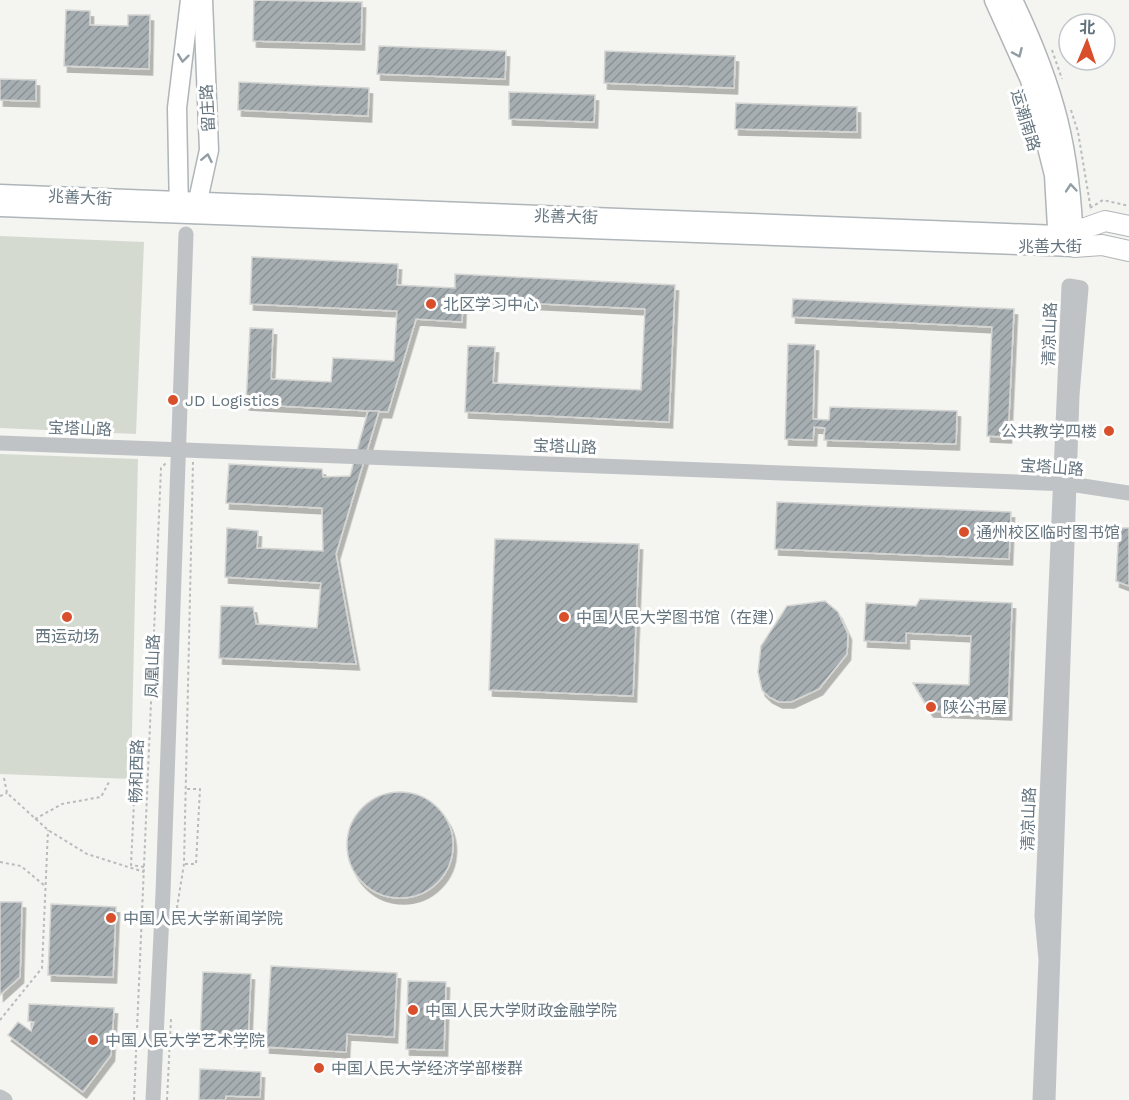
<svg xmlns="http://www.w3.org/2000/svg" width="1129" height="1100" viewBox="0 0 1129 1100" font-family="'Work Sans','Noto Sans SC',sans-serif">
<style>
.grass{fill:#d5dad1}
.building{fill:url(#building-hatch);stroke:#d5d5d3;stroke-width:1.5;filter:url(#shadow)}
.lines{fill:none;stroke-linecap:round;stroke-linejoin:round}
.secondary-casing{stroke:#afb5b8;stroke-width:21}
.primary-casing{stroke:#b0b5b8;stroke-width:22}
.path{stroke:#b9bbbd;stroke-width:2;stroke-dasharray:3 3;stroke-linecap:butt}
.tertiary{stroke:#bfc3c6;stroke-width:15}
.secondary{stroke:#fff;stroke-width:18}
.primary{stroke:#fff;stroke-width:20}
.oneway{stroke:#929ea5}
.poi-dot{fill:#d94f2b;stroke:#fff;stroke-width:2}
.labels{text-anchor:middle;stroke-width:6;stroke-linejoin:round;paint-order:stroke}
.street-label{font-size:16px;fill:#64747f;stroke:#fff}
.poi-label{font-size:16px;fill:#64747f;stroke:#fff;text-anchor:start}
</style>
<defs>
<pattern id="building-hatch" width="6" height="6" patternUnits="userSpaceOnUse" patternTransform="scale(1.5)"><rect width="6" height="6" fill="#a6aeb2"/><path d="M-1 1l2-2M0 6l6-6M5 7l2-2" fill="none" stroke="#8b9296"/></pattern>
<filter id="shadow"><feDropShadow dx="3.5" dy="6" stdDeviation="0" flood-color="#0004"/></filter>
</defs>
<rect width="100%" height="100%" fill="#f4f4f0"/>
<g class="grass">
<polygon points="0,236 144,242 136,434 0,428"/>
<polygon points="0,454 138,459 131,779 0,774"/>
</g>
<g class="building">
<polygon points="254,0 362,2 361,44 253,41"/>
<polygon points="66,10 90,11 90,25 128,26 128,15 150,15 149,69 64,66"/>
<polygon points="379,46 506,51 505,79 377,74"/>
<polygon points="605,51 735,56 734,88 604,83"/>
<polygon points="0,79 36,80 36,101 0,100"/>
<polygon points="239,82 369,88 368,116 238,110"/>
<polygon points="509,92 595,95 594,122 509,119"/>
<polygon points="736,103 857,107 857,132 735,129"/>
<polygon points="252,257 398,264 397,285 455,288 455,274 675,285 669,422 465,412 468,346 495,347 493,383 641,390 645,309 463,300 462,322 416,319 388,412 246,404 250,328 273,329 271,379 331,382 333,358 394,361 397,311 250,304"/>
<polygon points="793,299 1014,309 1008,437 987,436 992,327 792,317"/>
<polygon points="788,344 815,345 813,419 829,420 830,407 957,411 956,444 824,440 825,428 814,427 813,440 785,439"/>
<polygon points="368,411 379,411 336,554 356,664 219,658 221,606 253,607 256,624 317,628 321,583 225,577 227,528 258,531 257,548 323,551 322,508 226,503 229,464 322,469 323,477 350,476"/>
<polygon points="777,502 1011,512 1009,559 775,549"/>
<polygon points="1119,528 1129,528 1129,586 1116,581"/>
<polygon points="495,539 639,544 633,696 489,690"/>
<polygon points="920,599 1012,603 1008,714 930,711 913,683 969,685 971,636 906,633 906,643 864,641 866,603 916,606"/>
<polygon points="825,601 838,612 848,634 847,654 819,689 791,702 779,702 769,697 762,690 758,672 761,646 787,606"/>
<circle cx="400" cy="845" r="53"/>
<polygon points="0,902 22,902 20,977 0,995"/>
<polygon points="51,904 116,907 113,977 48,975"/>
<polygon points="271,966 397,973 394,1037 347,1034 346,1052 266,1047"/>
<polygon points="203,972 251,974 248,1042 200,1040"/>
<polygon points="408,981 446,982 444,1050 406,1049"/>
<polygon points="29,1004 114,1008 111,1055 83,1092 8,1035 18,1022 31,1031 34,1022 28,1021"/>
<polygon points="200,1069 261,1072 260,1097 226,1096 225,1100 199,1100"/>
</g>
<g class="lines">
<defs>
<g id="secondary">
<polyline points="994,0 1030,80 1054,175 1058,245"/>
<polyline points="0,194 1007,233 1057,235 1074,232"/>
<path d="M 0,207 L 1074,247 C 1071,149 1055,88 1013,0"/>
<polyline points="179,213 177,108 190,0"/>
<polyline points="195,214 209,150 203,0"/>
</g>
<g id="primary">
<polyline points="1074,232 1105,221 1129,226"/>
<polyline points="1074,247 1102,245 1129,251"/>
</g>
</defs>
<use href="#secondary" class="secondary-casing"/>
<use href="#primary" class="primary-casing"/>
<g class="path">
<polyline points="1052,50 1062,79"/>
<polyline points="1071,110 1078,132 1091,210"/>
<polyline points="1090,208 1103,200 1129,206"/>
<polyline points="4,778 7,793 48,830 87,854 144,872"/>
<polyline points="0,796 7,793"/>
<polyline points="35,819 62,804 101,797 109,782"/>
<polyline points="0,862 21,866 45,886"/>
<polyline points="185,864 196,864 200,789 186,789"/>
<polyline points="144,867 131,865 135,781 148,782"/>
<polyline points="175,920 184,864 193,462"/>
<polyline points="0,1020 42,968 48,830"/>
<polyline points="134,1100 161,468 166,463"/>
<polyline points="167,1100 171,1019"/>
</g>
<g class="tertiary">
<polyline points="0,443 1070,484 1129,493"/>
<polyline points="0,1097 5,1100"/>
<polyline points="153,1100 163,893 186,234"/>
<polyline points="1040,1100 1046,960 1042,916 1069,286 1081,288 1072,395 1048,1100"/>
</g>
<use href="#secondary" class="secondary"/>
<use href="#primary" class="primary"/>
</g>
<defs><path id="oneway-chevron" d="M-2-3.5L2.5 0L-2 3.5" fill="none" stroke-width="1.6" stroke-linecap="round" stroke-linejoin="round" transform="scale(1.5)"/></defs>
<g class="oneway">
<use href="#oneway-chevron" transform="translate(1018 53) rotate(66)"/>
<use href="#oneway-chevron" transform="translate(183 58) rotate(97)"/>
<use href="#oneway-chevron" transform="translate(207 158) rotate(-78)"/>
<use href="#oneway-chevron" transform="translate(1071 188) rotate(-95)"/>
</g>
<g class="poi-dot">
<circle cx="431" cy="304" r="6"/>
<circle cx="173" cy="400" r="6"/>
<circle cx="1109" cy="431" r="6"/>
<circle cx="964" cy="532" r="6"/>
<circle cx="67" cy="617" r="6"/>
<circle cx="564" cy="617" r="6"/>
<circle cx="931" cy="707" r="6"/>
<circle cx="111" cy="918" r="6"/>
<circle cx="413" cy="1010" r="6"/>
<circle cx="93" cy="1040" r="6"/>
<circle cx="319" cy="1068" r="6"/>
</g>
<g class="labels">
<g class="street-label">
<text transform="translate(207 108) rotate(-93)" y="6">留庄路</text>
<text transform="translate(1026 120) rotate(73)" y="6">运潮南路</text>
<text transform="translate(80 197) rotate(3)" y="6">兆善大街</text>
<text transform="translate(566 216) rotate(2)" y="6">兆善大街</text>
<text x="1050" y="252">兆善大街</text>
<text transform="translate(1049 334) rotate(-88)" y="6">清凉山路</text>
<text transform="translate(80 428) rotate(2)" y="6">宝塔山路</text>
<text transform="translate(565 446) rotate(2)" y="6">宝塔山路</text>
<text transform="translate(1052 467) rotate(4)" y="6">宝塔山路</text>
<text transform="translate(152 666) rotate(-88)" y="6">凤凰山路</text>
<text transform="translate(136 771) rotate(-88)" y="6">畅和西路</text>
<text transform="translate(1028 819) rotate(-88)" y="6">清凉山路</text>
</g>
<g class="poi-label">
<text x="443" y="310">北区学习中心</text>
<text x="185" y="406">JD Logistics</text>
<text x="1097" y="437" text-anchor="end">公共教学四楼</text>
<text x="976" y="538">通州校区临时图书馆</text>
<text x="576" y="623">中国人民大学图书馆（在建）</text>
<text x="67" y="642" text-anchor="middle">西运动场</text>
<text x="943" y="713">陕公书屋</text>
<text x="123" y="924">中国人民大学新闻学院</text>
<text x="425" y="1016">中国人民大学财政金融学院</text>
<text x="105" y="1046">中国人民大学艺术学院</text>
<text x="331" y="1074">中国人民大学经济学部楼群</text>
</g>
</g>
<g transform="translate(1087 42) rotate(2)"><circle r="28" fill="#ffffff" stroke="#c1c7cc" stroke-width="1.5"/>
<path d="M0-4.5L10 22L0 15L-10 22Z" fill="#d94f2b"/>
<text y="-9" font-size="16" font-weight="bold" text-anchor="middle" fill="#64747f">北</text>
</g>
</svg>
